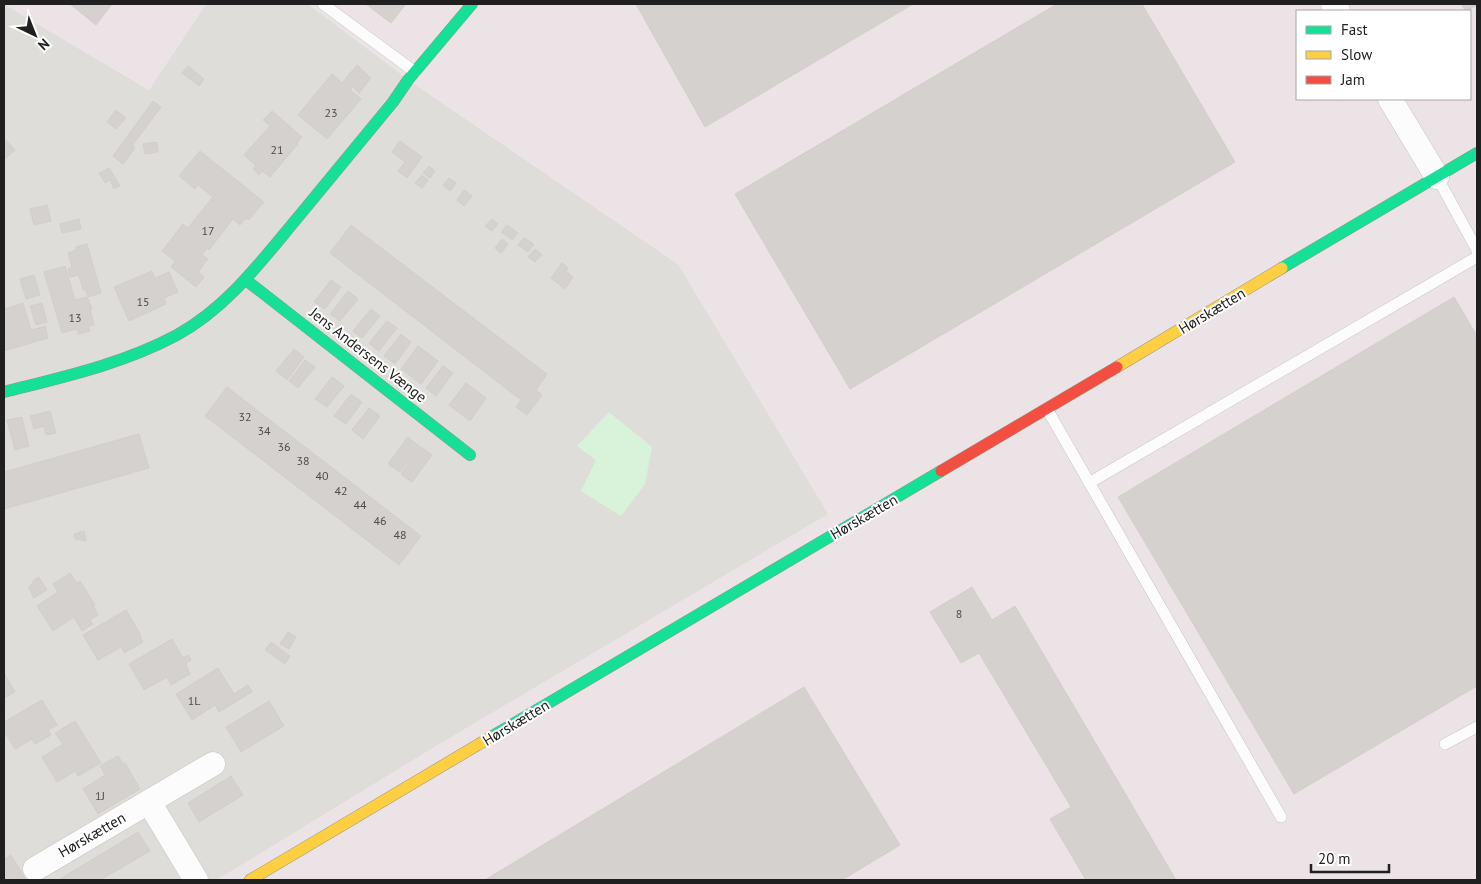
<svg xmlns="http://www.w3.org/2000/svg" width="1481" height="884" viewBox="0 0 1481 884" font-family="'PT Sans',sans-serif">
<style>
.residential{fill:#deddda}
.industrial{fill:#ece3e7;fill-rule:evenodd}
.park{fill:#d9f3da}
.building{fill:#d4d1ce;stroke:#d2cfcb}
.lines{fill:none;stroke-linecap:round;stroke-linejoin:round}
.lane-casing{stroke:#c7c6c5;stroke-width:12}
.street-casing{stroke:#c7c6c5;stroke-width:25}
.fast-casing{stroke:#969881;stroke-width:12}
.slow-casing{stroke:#969881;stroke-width:12}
.jam-casing{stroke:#969881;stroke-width:12}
.lane{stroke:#fdfcfc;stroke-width:11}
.street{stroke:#fdfcfc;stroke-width:24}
.fast{stroke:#16e098;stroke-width:11}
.slow{stroke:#ffcf43;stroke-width:11}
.jam{stroke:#f24e42;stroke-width:11}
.labels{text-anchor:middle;stroke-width:4;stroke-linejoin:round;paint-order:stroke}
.number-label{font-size:12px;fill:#4d4c4c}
.street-label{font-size:15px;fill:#202020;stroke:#fff}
</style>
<rect width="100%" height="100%" fill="#efede9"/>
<polygon class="residential" points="4,4 149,90 206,4 308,4 413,83 678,264 829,514 438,745 217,880 4,880"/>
<g class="industrial">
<polygon points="5,4 206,4 149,90"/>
<path d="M 308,4 L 1477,4 L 1477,880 L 217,880 L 438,745 L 828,514 L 678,264 L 413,83 ZM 1297,11 L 1470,11 L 1470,99 L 1297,99 Z"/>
</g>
<polygon class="park" points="609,412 652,447 645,484 621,516 581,491 596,460 577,446"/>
<g class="building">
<polygon points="70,4 112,4 96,25"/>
<polygon points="366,4 406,4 391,23"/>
<polygon points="636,4 913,4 705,127"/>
<polygon points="1057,4 1142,4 1235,162 850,389 735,194"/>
<polygon points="1461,4 1477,4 1477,5 1469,10 1465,10"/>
<polygon points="357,65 371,78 359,93 353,87 350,90 361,99 327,139 298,115 332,74 342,83"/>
<polygon points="188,66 204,79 199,86 182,73"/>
<polygon points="153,101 161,107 132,146 135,148 123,164 113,156"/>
<polygon points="116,110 126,118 116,129 107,122"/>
<polygon points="272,111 302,137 297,143 298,144 270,177 262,171 259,175 253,169 256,166 244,155 270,126 263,120"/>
<polygon points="4,138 15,150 4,160"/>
<polygon points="400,141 422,157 407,178 398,171 405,162 392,152"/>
<polygon points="157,142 158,152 145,154 143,144"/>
<polygon points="200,151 264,202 249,220 246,218 240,225 233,219 209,250 207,248 202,255 208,259 198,272 204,277 196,287 171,267 175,261 162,251 183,224 188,228 213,197 198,185 195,189 179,176"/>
<polygon points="429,166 435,171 430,178 423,173"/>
<polygon points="109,168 120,186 114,189 110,180 105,183 99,173"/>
<polygon points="422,175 428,180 422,188 415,183"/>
<polygon points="449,178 456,183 450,191 443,185"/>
<polygon points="464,190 472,196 464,206 457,200"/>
<polygon points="47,205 51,221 34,225 30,209"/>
<polygon points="79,219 81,229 62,233 60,224"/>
<polygon points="492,219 498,224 492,231 485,226"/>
<polygon points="351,225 547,374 536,390 542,395 527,415 516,407 521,400 330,253"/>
<polygon points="507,225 518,233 512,240 501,232"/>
<polygon points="524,238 534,244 528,252 518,245"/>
<polygon points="502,239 508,244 501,253 495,248"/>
<polygon points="87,244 101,293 88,297 86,290 83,290 79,275 70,277 68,269 72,267 68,253 76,250 76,247"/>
<polygon points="535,249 542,255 535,262 528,257"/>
<polygon points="562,263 568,268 566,271 573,277 565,289 551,278"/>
<polygon points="65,266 75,300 87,297 92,308 90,309 94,325 88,326 90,331 79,334 77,329 62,333 44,272"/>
<polygon points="152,271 155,278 169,272 178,292 164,298 166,304 129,321 114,287"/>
<polygon points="34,275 40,295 26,299 20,279"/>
<polygon points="331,280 341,287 325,309 314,302"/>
<polygon points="348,291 358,299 340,321 330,314"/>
<polygon points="1454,297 1477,336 1477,686 1294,794 1118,497"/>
<polygon points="23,303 31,330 45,326 48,338 4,351 4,309"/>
<polygon points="42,303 47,322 36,325 30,306"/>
<polygon points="371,309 380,316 362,338 353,331"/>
<polygon points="387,321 397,328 379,351 369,343"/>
<polygon points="401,334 411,342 395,364 384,356"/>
<polygon points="418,346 438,361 421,384 401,369"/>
<polygon points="294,349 304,357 287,380 276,371"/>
<polygon points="305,360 315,367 298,388 289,381"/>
<polygon points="443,366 453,373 436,396 426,388"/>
<polygon points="332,377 344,386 327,407 315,399"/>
<polygon points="466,383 486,398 470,421 449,405"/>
<polygon points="227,387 421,536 399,565 205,416"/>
<polygon points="351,394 362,402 346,424 334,416"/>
<polygon points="369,408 380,416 363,439 352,430"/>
<polygon points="50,411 56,433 46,435 44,426 34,429 30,416"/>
<polygon points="22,417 29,446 15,450 7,420"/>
<polygon points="139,434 149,468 4,509 4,472"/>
<polygon points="408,437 420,447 400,472 388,464"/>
<polygon points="421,447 432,455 412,482 401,474"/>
<polygon points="84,531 86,541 75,539 74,534"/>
<polygon points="70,573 77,583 80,581 95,605 93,606 98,615 90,620 93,624 82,631 74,617 53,631 37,606 58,592 53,584"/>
<polygon points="39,577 47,590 34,598 29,588 34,580"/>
<polygon points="972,587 992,620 1015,606 1176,880 1086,880 1050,819 1071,807 979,653 961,663 930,612"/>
<polygon points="126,610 141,635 140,636 143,642 124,653 121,647 98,660 83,635"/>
<polygon points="288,632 296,637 289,649 280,644"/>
<polygon points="172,639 183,658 188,655 191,660 186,663 187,665 186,665 190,674 171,685 167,677 144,690 129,664"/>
<polygon points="271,642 290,656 285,664 265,650"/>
<polygon points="218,668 234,694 248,685 252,692 219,712 215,705 192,720 176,694"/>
<polygon points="4,673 15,692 4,698"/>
<polygon points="804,687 900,845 842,880 485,880"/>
<polygon points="42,700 57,725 48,730 51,735 35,744 32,739 15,749 4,731 4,722"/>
<polygon points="269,701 284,726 241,752 226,727"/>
<polygon points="75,721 101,763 78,776 75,771 57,782 42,757 63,744 55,733"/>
<polygon points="118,756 124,765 125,763 140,789 98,814 83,789 105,775 100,766"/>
<polygon points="231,776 243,795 199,822 188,803"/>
<polygon points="138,832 150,851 100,880 61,880 60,879"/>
<polygon points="11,855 26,880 4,880 4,859"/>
</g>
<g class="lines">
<defs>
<g id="lane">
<polyline points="323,4 415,72"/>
<polyline points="1437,177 1477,250"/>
<polyline points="1047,409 1281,817"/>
<polyline points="1089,483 1477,257"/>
<polyline points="1445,744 1477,727"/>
</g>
<g id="street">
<polyline points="1333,4 1338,11"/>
<polyline points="1390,99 1437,177"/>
<polyline points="149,802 196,880"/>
<polyline points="35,869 213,764"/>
</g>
<g id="fast">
<polyline points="1282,268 1477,153"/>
<polyline points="246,280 470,455"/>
<path d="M 4,392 C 63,377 123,364 177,335 C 228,307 262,260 299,216 C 330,178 362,140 393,102 L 408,80 L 472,4"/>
<polyline points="491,737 941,471"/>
</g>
<g id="slow">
<polyline points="1117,367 1282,268"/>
<polyline points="250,880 491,737"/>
</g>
<polyline id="jam" points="941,471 1117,367"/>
</defs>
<use href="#lane" class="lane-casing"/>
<use href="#street" class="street-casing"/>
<use href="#fast" class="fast-casing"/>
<use href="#slow" class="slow-casing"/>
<use href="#jam" class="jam-casing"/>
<use href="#lane" class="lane"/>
<use href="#street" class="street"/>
<use href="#fast" class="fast"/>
<use href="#slow" class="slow"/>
<use href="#jam" class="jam"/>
</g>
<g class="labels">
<g class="number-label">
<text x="331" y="117">23</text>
<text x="277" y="154">21</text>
<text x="208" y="235">17</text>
<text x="143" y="306">15</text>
<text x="75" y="322">13</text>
<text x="245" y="421">32</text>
<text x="264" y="435">34</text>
<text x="284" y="451">36</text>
<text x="303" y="465">38</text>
<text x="322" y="480">40</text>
<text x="341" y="495">42</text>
<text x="360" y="509">44</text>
<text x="380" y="525">46</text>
<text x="400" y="539">48</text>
<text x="959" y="618">8</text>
<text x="194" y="705">1L</text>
<text x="100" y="800">1J</text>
</g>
<g class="street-label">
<text transform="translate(1212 311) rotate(-31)" y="5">Hørskætten</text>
<text transform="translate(368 355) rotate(38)" y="5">Jens Andersens Vænge</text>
<text transform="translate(864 517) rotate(-30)" y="5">Hørskætten</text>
<text transform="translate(516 723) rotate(-31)" y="5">Hørskætten</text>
<text transform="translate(92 835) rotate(-30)" y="5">Hørskætten</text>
</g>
</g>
<rect width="1481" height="884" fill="none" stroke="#202020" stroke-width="10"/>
<rect x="1296" y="10" width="175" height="90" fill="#ffffff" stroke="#a6a6a6"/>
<rect x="1306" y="26" width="25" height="8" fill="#16e098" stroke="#a6a6a6"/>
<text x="1341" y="35" font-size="15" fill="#202020">Fast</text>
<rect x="1306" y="51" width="25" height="8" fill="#ffcf43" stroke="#a6a6a6"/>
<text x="1341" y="60" font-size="15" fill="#202020">Slow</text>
<rect x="1306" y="76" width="25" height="8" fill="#f24e42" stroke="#a6a6a6"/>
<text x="1341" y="85" font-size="15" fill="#202020">Jam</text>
<g transform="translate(35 35) rotate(137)" stroke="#ffffff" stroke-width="4" paint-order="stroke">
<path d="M0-4L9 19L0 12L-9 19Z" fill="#202020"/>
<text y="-8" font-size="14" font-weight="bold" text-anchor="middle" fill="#202020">N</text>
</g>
<path d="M1311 864v8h78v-8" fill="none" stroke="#202020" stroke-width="2.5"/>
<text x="1318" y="864" font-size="15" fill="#202020" stroke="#ffffff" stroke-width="4" paint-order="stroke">20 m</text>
</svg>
